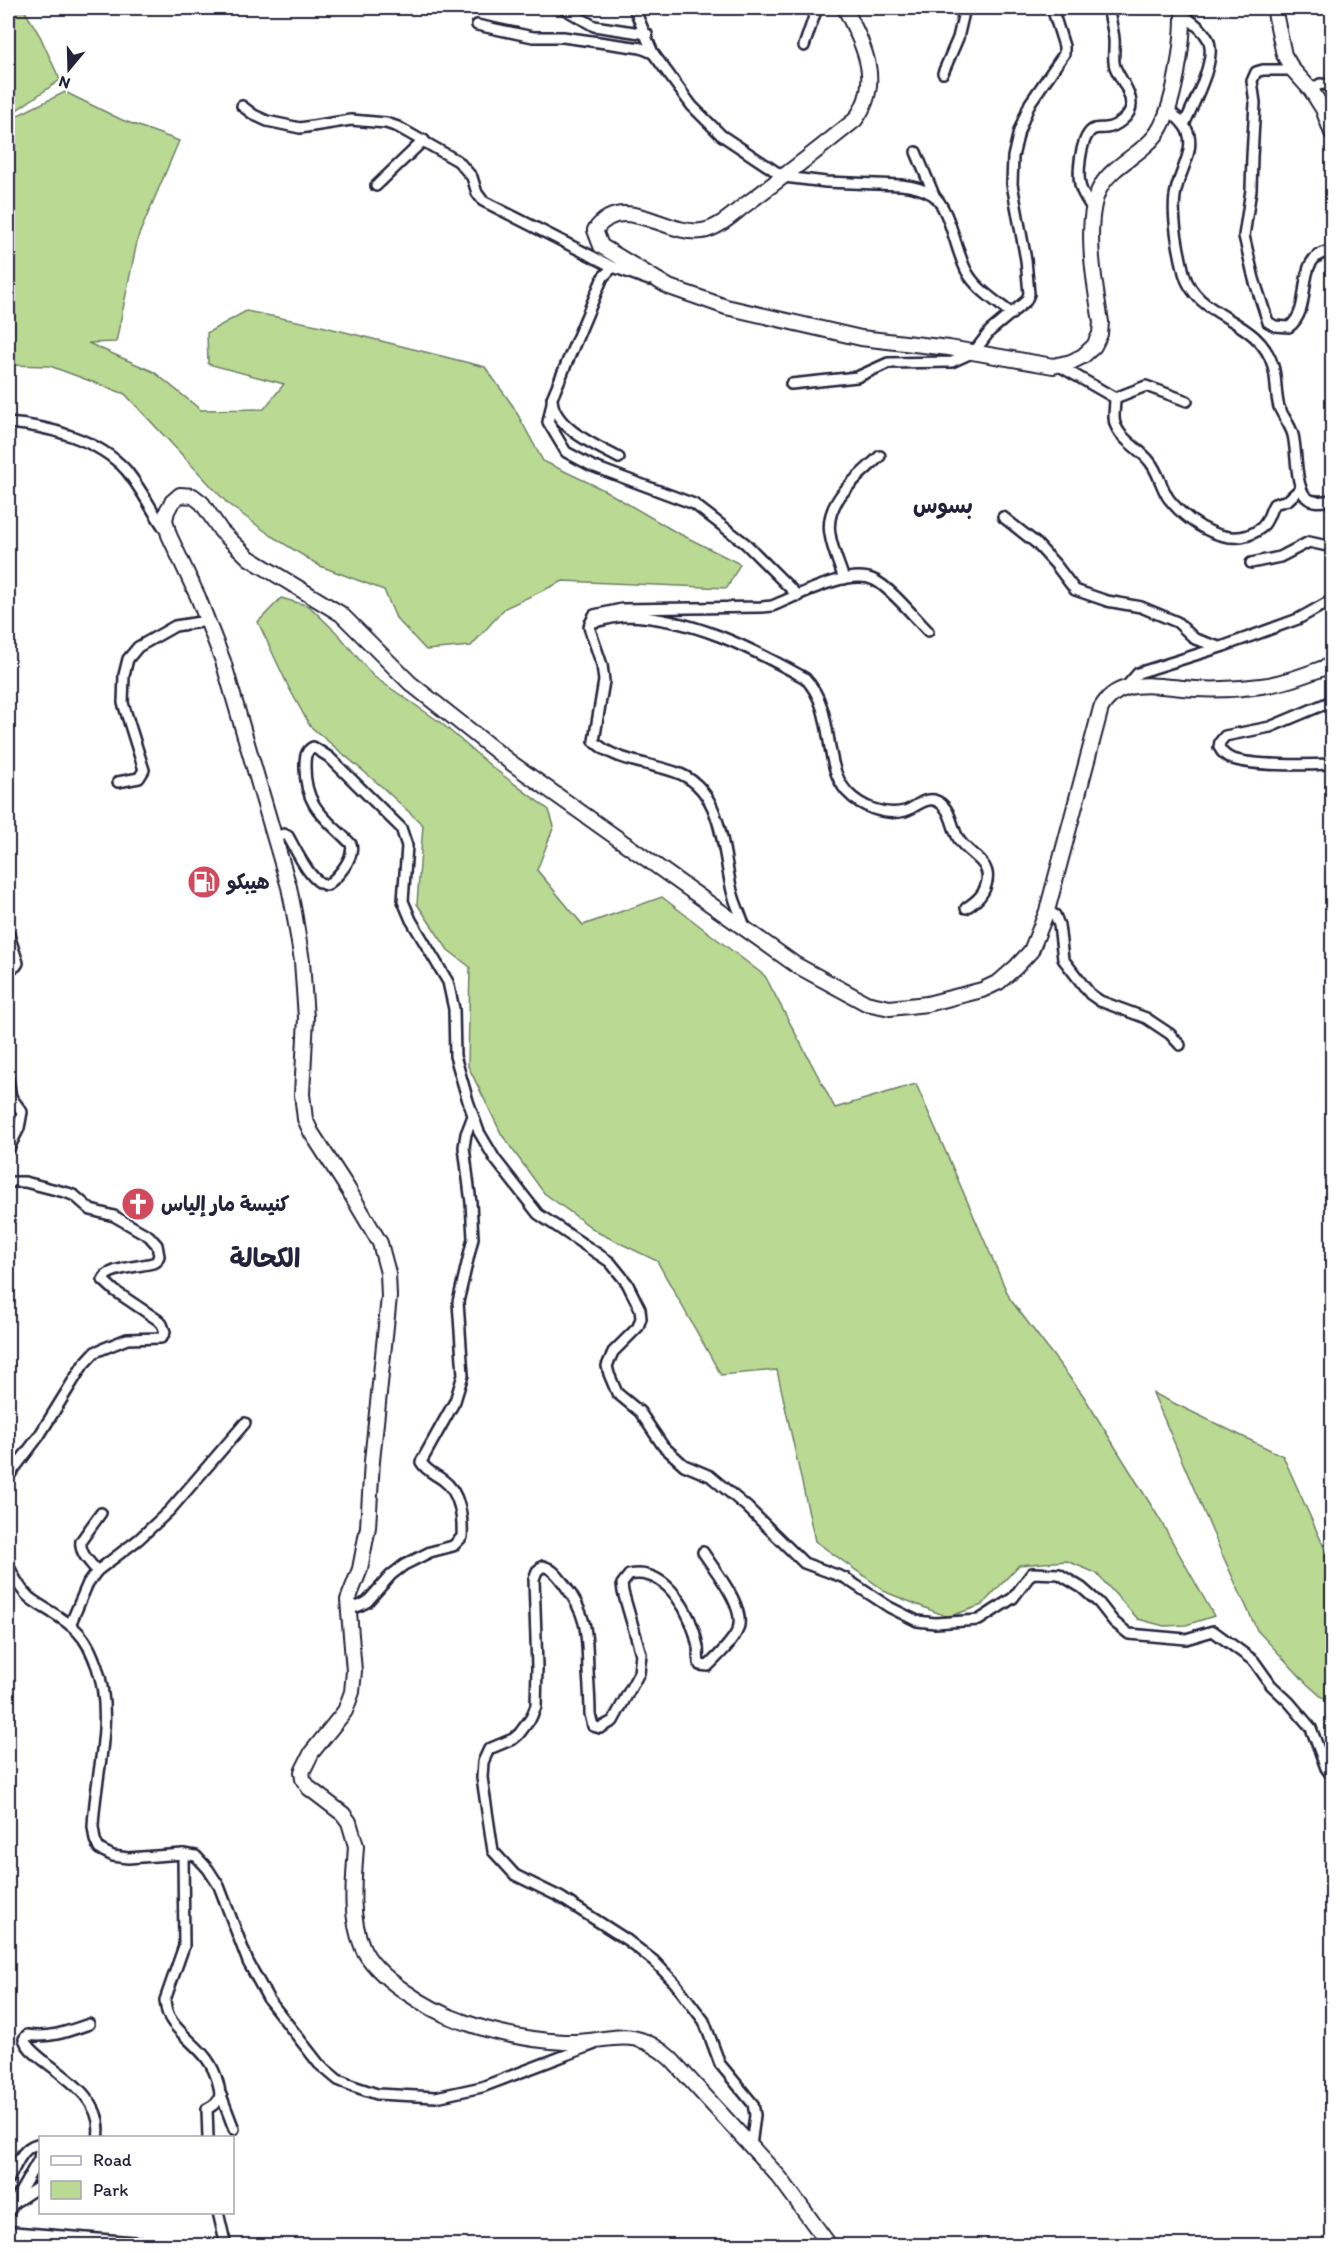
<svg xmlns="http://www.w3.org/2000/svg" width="1340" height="2253" viewBox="0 0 1340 2253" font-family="Itim,'Playpen Sans Arabic',sans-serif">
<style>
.green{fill:#bada93;stroke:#6e7e67;stroke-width:1.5}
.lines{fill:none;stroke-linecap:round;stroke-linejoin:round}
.street-casing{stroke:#22223b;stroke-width:14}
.secondary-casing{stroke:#22223b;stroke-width:18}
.highway-casing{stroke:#22223b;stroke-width:21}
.street{stroke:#fff;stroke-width:9}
.secondary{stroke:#fff;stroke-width:14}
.highway{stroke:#fff;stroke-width:16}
.labels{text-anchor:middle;stroke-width:4.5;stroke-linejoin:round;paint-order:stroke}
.poi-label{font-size:20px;font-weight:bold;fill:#22223b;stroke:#fff;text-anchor:start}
.quarter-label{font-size:22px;font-weight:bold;fill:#22223b;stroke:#fff}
.district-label{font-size:26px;font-weight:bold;fill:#22223b;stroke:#fff}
</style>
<rect width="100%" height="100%" fill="#fff"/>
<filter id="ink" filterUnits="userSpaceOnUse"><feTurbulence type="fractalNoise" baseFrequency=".0167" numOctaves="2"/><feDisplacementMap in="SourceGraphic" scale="12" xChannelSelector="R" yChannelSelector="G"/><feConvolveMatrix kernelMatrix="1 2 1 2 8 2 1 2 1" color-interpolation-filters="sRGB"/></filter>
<g filter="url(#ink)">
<g class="green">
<polygon points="8,8 23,8 40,36 60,80 8,116"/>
<polygon points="65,92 122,120 179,141 138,237 116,342 88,343 154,372 201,410 264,409 284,384 208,364 207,333 246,311 317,325 485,367 513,406 543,461 604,490 674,531 740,564 727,588 563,581 505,608 471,646 426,650 396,618 384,590 320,566 273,537 228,504 125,394 50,366 8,365 8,120"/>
<polygon points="281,598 309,606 339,635 373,676 440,722 492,767 549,810 554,826 537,870 583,925 662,897 765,976 835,1108 916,1084 1010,1299 1083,1395 1159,1518 1214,1616 1186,1625 1164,1626 1138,1619 1096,1573 1067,1561 1019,1565 982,1605 948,1617 888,1593 815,1541 777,1370 721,1375 657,1261 599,1233 544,1193 502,1135 468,1066 470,967 448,950 417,904 423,825 381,786 310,726 289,688 258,622"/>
<polygon points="1153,1393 1283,1456 1332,1565 1332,1706 1307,1684 1257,1630 1222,1554"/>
</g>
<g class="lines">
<defs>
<g id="street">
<polyline points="563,8 594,26 647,34"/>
<path d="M 634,8 L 653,53 L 692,106 L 721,135 L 784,177 L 826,182 L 901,185 C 911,186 924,189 933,195 C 950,208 956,253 967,272 C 976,289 997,302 1012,314"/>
<path d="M 1184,16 C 1193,22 1203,29 1208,39 C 1218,59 1192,106 1184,125"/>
<polyline points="477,25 533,37 563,37 641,48 653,53"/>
<polyline points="804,46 817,8"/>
<path d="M 1293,70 L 1263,70 L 1256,72 L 1252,81 L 1255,103 L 1252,157 L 1251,190 L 1244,236 L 1254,279 L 1268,322 L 1275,326 L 1289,327 C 1316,307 1291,255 1332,251"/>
<polyline points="943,73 958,38 965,8"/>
<polyline points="1311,90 1320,84 1332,85"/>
<polyline points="242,106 254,115 267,121 300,128 351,120 386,123 398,127 458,161 472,177 477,193 483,201 613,267"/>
<path d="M 1169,110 C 1175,116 1183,122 1187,130 C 1197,150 1177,175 1175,196 C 1172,217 1179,252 1184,273 C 1196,319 1259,317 1273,366 C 1277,379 1275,393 1279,407 C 1283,417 1290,424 1293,435 C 1297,451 1295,486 1306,497 C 1313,504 1324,501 1332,500"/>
<polyline points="916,152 934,195"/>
<polyline points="376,186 424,140"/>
<path d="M 1094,211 C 1090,205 1085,198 1082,191 C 1076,178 1080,139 1092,130 C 1097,127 1101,129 1106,128 C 1116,127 1131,116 1131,105 C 1131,91 1120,79 1115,67 C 1112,59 1115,48 1114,39 C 1113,29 1110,18 1108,8"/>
<path d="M 1055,366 L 1061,367 L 1115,398 C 1115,405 1114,411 1114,417 C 1114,437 1140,448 1150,462 C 1159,473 1161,488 1169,499 C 1189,524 1231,552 1261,528 C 1269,521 1269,512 1274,504 L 1288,500 L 1301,488"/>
<polyline points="791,384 857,377 888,363 952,362 974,352 990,331 1026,301 1029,294 1026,260 1012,184 1013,157 1019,131 1030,103 1064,54 1064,46 1052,8"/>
<polyline points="1115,398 1146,386 1187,401"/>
<polyline points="552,403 548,422 566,452 592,466 694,504 746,544 798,596"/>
<path d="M 8,423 C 47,426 98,439 126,470 C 140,487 151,509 164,528"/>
<path d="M 619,458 C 597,446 552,427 552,398 L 603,277 L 613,267 L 649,280"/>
<polyline points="1003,517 1036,543 1056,565 1075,590 1107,601 1141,607 1177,622 1195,639 1219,647"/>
<polyline points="1251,563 1280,557 1309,542 1332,547"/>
<path d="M 844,579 C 839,564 832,549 830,534 C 824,500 859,477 880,456"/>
<path d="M 590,623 C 602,621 615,616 627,616 C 692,618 749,647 805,678 C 837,712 821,762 847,792 C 861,807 884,816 905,811 C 915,808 923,798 934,800 C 951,805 951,825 958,838 C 967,855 994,861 986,885 C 983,896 975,902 966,908"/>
<polyline points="1125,688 1138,673 1224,646 1298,619 1332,600"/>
<path d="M 1332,701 L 1270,727 L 1225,736 L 1220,742 L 1219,747 C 1222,753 1226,757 1233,759 C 1255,766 1308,765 1332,764"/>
<polyline points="118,782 139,778 144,770 123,703 124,675 128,659 138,647 175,626 207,621"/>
<path d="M 279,844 L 279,836 L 284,834 L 288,836 C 296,850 311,884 327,885 C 338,877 355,858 351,844 C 326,818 305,808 305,767 C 305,758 305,751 313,747 L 329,757 L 401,828 L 407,846 L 403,901 L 411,920 L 448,982 L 454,1009 L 455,1056 L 468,1101 L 479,1132 L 495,1159 L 538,1214 L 610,1262 L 627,1283 L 640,1309 L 641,1318 L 638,1327 L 613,1352 L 607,1366 L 609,1374 L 617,1393 L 640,1412 L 663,1446 L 684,1465 L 710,1476 L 747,1507 L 804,1563 L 845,1578 L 889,1607 L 917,1621 L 935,1623 L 979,1620 L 1013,1598 L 1032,1573 L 1059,1574 L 1082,1588 L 1099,1603 L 1114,1622 L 1129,1634 L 1186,1639 L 1213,1631 L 1254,1661 L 1271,1685 L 1289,1702 L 1311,1728 L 1326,1768 L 1332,1776"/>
<polyline points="1047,911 1055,915 1059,925 1063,959 1090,994 1100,1001 1146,1018 1170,1034 1180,1045"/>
<path d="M 746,930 C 742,917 735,904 732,891 C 722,850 723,787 675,772 C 650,763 613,761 594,741 L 604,681 L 602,665 L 589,627 L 594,615 L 622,609 L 762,607 L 772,606 C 797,596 849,568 874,580 C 890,587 915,618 928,631"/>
<polyline points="8,932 18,963 16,966 8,970"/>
<polyline points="8,1079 11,1097 22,1112 19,1128 8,1150"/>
<path d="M 8,1182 L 25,1182 L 68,1193 L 75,1196 L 91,1210 L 114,1216 L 149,1236 L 157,1245 L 159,1256 L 156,1262 C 142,1267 107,1267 103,1280 L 115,1291 L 158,1320 L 162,1324 L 165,1332 L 161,1338 L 127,1339 L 95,1352 L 83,1365 L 39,1436 L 8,1477"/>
<path d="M 703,1552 C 715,1571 746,1607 738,1629 C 733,1642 718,1656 708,1666 L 700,1665 C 697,1659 699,1653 698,1647 C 692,1615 668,1567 629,1575 L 622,1584 L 623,1592 L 641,1654 L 639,1673 L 613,1721 L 600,1728 L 593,1726 L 590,1714 C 590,1700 589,1686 588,1672 C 587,1633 588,1616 564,1584 C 558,1576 553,1569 543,1566 L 537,1571 L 534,1579 L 537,1668 L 536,1706 L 531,1718 L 519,1734 L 513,1739 L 489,1749 L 483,1762 L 482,1778 L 493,1851 L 515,1875 L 560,1897 L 627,1940 L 654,1961 L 675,1983 L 704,2021 L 720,2064 L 753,2104 L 755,2115 L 751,2146"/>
<path d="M 8,1565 C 14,1577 21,1591 31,1599 C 46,1610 63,1617 77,1631 C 87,1641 92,1653 97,1667 C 115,1720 95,1773 93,1827 L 95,1840 L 99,1849 L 113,1856 L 128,1858 L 183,1854 L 196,1856 L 208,1869 L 219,1886 L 248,1962 L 269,2000 L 319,2064 L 338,2080 L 353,2086 L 377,2094 L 436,2097 L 482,2087 L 595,2044"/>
<path d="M 97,1571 C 90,1562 79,1553 81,1541 L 101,1513"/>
<path d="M 348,1608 L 359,1606 L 367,1602 L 391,1575 L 404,1565 L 430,1552 L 453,1546 L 462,1537 C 463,1518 460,1492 443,1480 C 435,1474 426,1471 421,1462 L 455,1401 L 463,1375 L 458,1302 L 473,1238 L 471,1203 L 464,1147 L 466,1134 L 473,1116"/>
<polyline points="70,1625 88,1583 97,1571 139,1539 170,1510 245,1423"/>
<path d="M 183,1854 L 184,1946 L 165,2000 C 166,2009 167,2015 173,2023 C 190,2045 210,2052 218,2083 C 222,2097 220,2102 207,2109 L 208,2138"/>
<path d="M 89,2024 C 69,2031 49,2039 27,2035 L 24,2039 C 27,2048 36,2054 43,2060 C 67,2078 105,2102 98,2138"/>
<polyline points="221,2095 234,2129"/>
<path d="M 8,2180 C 16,2167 21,2148 37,2144 L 40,2149"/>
<polyline points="17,2201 40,2186"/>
<polyline points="218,2212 226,2246"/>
<polyline points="8,2213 39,2159 40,2150"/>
</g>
<g id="secondary">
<path d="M 845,8 C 863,45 884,82 855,120 C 819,149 782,178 745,205 C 733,214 718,229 702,231 C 666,236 623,191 595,230 L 601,246 L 669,287 L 695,296 L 726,307 L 861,338 L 949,348 L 1053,366 L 1071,362 L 1083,356 L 1094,346 L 1100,334 L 1101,322 C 1095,287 1082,218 1101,186 C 1113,165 1140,155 1155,136 C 1175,111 1184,39 1183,8"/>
<polyline points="1274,8 1284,55 1293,70 1311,90 1323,109 1332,133"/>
<path d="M 830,2246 L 780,2178 L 671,2059 C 631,2022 610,2044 564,2042 C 530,2040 494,2033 461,2021 C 431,2011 374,1977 362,1946 C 349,1915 354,1879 356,1846 L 349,1822 L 343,1814 L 309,1788 L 303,1779 L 302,1772 L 312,1752 L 345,1711 L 352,1692 L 354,1671 L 348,1600 L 360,1569 L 368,1527 L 372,1461 L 389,1297 L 388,1273 L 380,1243 L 348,1189 L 311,1132 L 305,1119 L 302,1094 L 306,1018 L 304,990 L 302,961 L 294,912 L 289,887 L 223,661 L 198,597 L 169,535 L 165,520 L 167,511 L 172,502 L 180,495 L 193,496 L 202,503 L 221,531 L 249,558 L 341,614 L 410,683 L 510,762 L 796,965 L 866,1003 L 890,1008 L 927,1004 L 982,990 L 999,982 L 1016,967 L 1031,951 L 1047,911 L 1101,708 C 1107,698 1115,691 1126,688 C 1148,682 1173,688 1196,689 C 1217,690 1240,689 1261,686 C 1286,683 1309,673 1332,665"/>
</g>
<polyline id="highway" points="8,2235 140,2246"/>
</defs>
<use href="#street" class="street-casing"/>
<use href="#secondary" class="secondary-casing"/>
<use href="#highway" class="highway-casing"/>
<use href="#street" class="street"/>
<use href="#secondary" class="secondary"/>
<use href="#highway" class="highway"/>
</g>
</g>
<defs>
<symbol id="fuel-disc" viewBox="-11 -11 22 22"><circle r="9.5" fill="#d1495b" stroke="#fff"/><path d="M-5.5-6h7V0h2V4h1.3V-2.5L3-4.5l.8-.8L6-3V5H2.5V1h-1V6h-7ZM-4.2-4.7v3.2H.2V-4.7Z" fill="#fff"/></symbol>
<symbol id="church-disc" viewBox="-11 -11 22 22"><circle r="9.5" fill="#d1495b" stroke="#fff"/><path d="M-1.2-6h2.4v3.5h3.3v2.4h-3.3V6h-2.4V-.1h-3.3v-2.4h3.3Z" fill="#fff"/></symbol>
</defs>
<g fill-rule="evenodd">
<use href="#fuel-disc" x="185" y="863" width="38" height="38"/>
<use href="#church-disc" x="119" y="1185" width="38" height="38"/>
</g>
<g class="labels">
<g class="poi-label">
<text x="227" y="889">هيبكو</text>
<text x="161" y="1211">كنيسة مار إلياس</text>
</g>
<g class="quarter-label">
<text x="943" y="513">بسوس</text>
</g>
<g class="district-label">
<text x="265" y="1267">الكحالة</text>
</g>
</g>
<rect width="1340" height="2253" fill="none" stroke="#fff" stroke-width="30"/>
<rect x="15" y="15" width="1310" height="2223" fill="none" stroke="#22223b" stroke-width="2" filter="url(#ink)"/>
<rect x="39" y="2136" width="195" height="78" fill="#ffffff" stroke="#a7a7b1" stroke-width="1.5"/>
<rect x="51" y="2156" width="30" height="9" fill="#ffffff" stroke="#a7a7b1" stroke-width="1.5"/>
<text x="93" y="2166" font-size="18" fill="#22223b">Road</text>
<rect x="51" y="2181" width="30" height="18" fill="#bada93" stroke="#a7a7b1" stroke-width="1.5"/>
<text x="93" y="2196" font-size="18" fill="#22223b">Park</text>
<g transform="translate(69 69) rotate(199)" stroke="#ffffff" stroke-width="4.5" paint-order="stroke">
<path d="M0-4.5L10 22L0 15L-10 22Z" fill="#22223b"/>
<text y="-9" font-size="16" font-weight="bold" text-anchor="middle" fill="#22223b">N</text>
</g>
</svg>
